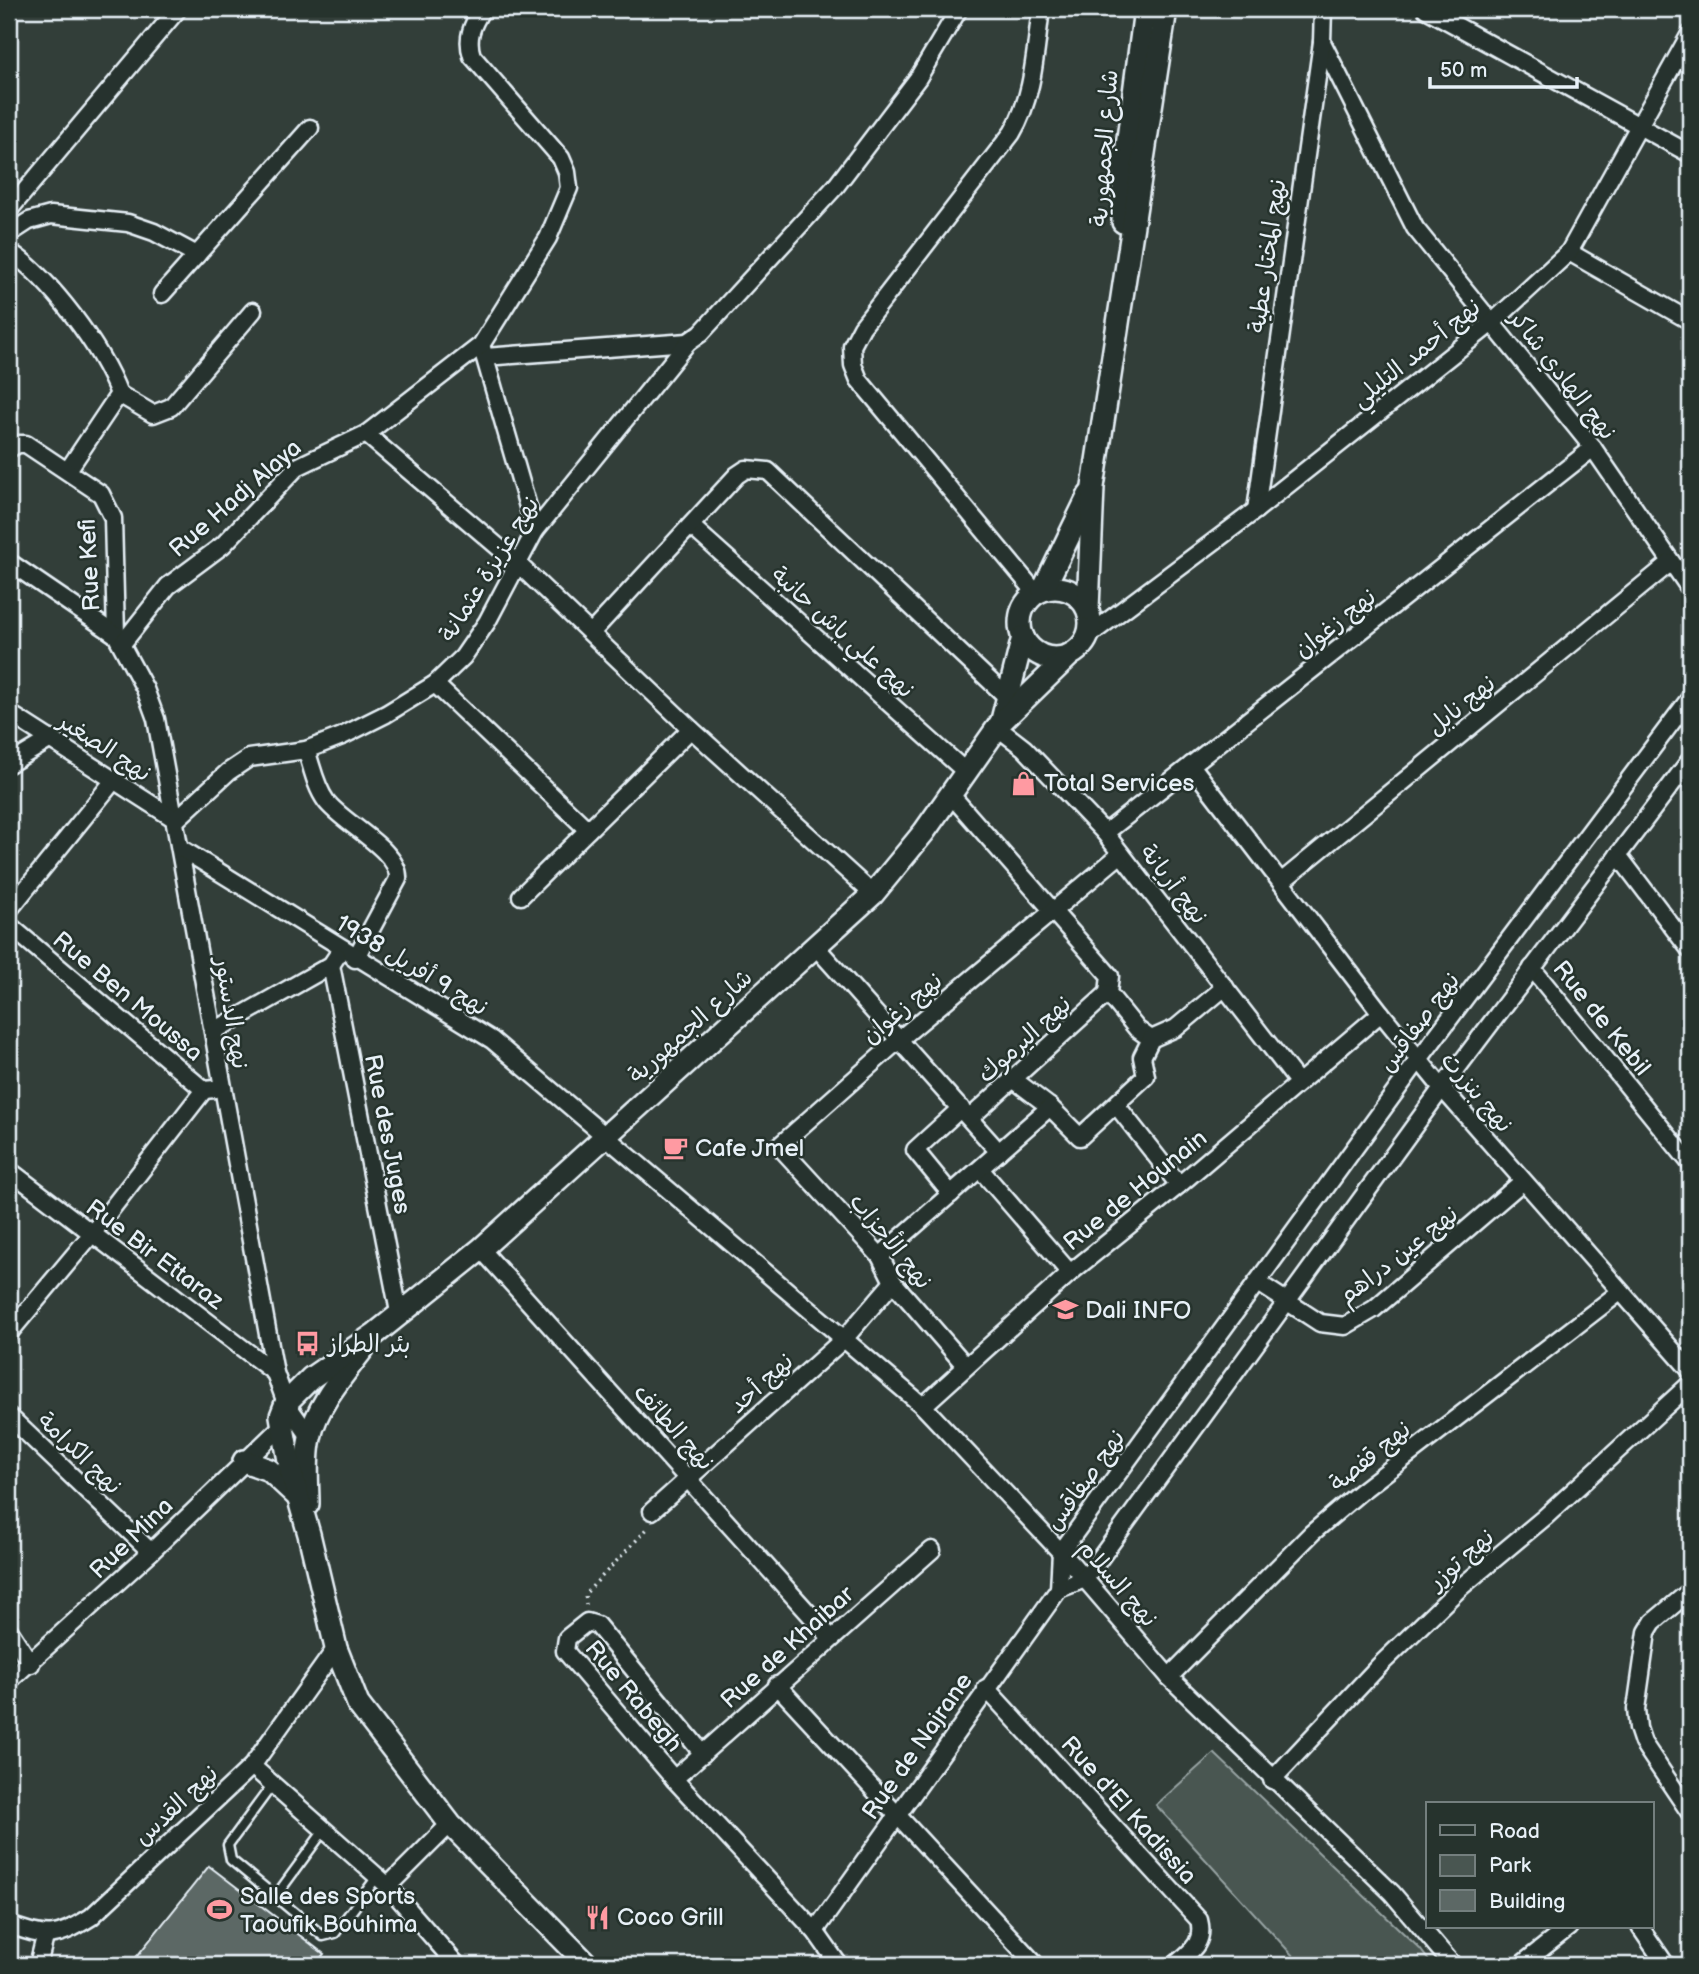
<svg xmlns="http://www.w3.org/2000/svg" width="1699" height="1974" viewBox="0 0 1699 1974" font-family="'Balsamiq Sans','Playpen Sans Arabic',sans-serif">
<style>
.green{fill:#495651;stroke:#98a4a4;stroke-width:2}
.building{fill:#5c6865;stroke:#e8f1f8;stroke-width:2}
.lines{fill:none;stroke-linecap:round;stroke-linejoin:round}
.service-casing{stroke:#e8f1f8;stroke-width:13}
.minor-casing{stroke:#e8f1f8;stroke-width:21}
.secondary-casing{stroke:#e8f1f8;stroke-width:26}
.path{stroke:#e8f1f8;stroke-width:3.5;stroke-dasharray:2 5;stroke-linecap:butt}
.service{stroke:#26332d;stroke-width:8}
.minor{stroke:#26332d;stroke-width:16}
.secondary{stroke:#26332d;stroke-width:21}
.labels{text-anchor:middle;stroke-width:5;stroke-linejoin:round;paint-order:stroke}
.street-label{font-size:24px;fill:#e8f1f8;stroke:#26332d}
.poi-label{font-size:24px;fill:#e8f1f8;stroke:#26332d;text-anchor:start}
</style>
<rect width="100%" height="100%" fill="#323e39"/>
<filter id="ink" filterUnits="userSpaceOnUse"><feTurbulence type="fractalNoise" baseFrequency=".0143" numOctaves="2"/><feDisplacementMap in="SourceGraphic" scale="14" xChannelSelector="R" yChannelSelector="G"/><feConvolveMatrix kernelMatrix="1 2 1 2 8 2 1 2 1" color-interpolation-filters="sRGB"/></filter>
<g filter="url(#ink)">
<polygon class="green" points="1214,1753 1420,1949 1432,1965 1282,1965 1293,1956 1156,1805"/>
<polygon class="building" points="209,1866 324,1954 315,1965 130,1965"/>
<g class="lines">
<defs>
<g id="service">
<polyline points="273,1784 228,1845 231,1860 323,1936 335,1933 377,1877"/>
<polyline points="281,1889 325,1829"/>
</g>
<g id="minor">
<polyline points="1426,9 1690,154"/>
<polyline points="1322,42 1415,228 1593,448 1690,589"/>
<polyline points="9,210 178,9"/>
<polyline points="9,234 29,221 51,215 128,223 154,232 197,255"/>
<path d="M 9,251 C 51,279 101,347 119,394 L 68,470"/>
<polyline points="1569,252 1690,321"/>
<polyline points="162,294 310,128"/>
<polyline points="482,348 535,531"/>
<polyline points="485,357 688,342 701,333 836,186 918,78 959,9"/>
<polyline points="119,394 153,414 171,407 253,311"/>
<polyline points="366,434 517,563 691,729 873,894"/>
<polyline points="9,449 18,444 26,444 101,494 113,518 116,635"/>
<polyline points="1256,510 1322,42 1323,9"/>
<polyline points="691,526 966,772"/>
<polyline points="9,562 116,635 145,689 156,719 275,1373 286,1403 310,1437"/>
<path d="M 1036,593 L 859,380 L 853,365 L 852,346 L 862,327 L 1012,133 C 1034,96 1035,51 1041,9"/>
<polyline points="591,633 737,475 746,469 768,471 1007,697"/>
<polyline points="1088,636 1256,510 1493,322 1569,252 1690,34"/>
<path d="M 122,644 L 168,586 L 223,545 L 297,467 L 366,434 L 481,345 L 548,238 L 569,188 L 567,172 L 561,158 L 472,56 C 466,38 472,25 482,9"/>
<polyline points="435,684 588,830"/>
<polyline points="9,713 176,820 228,772 249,758 306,750 342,736 386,714 435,684 463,657 487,622 535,531 688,342"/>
<polyline points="998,728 1024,748 1105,833 1298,1082"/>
<path d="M 306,750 C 312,766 315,786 326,801 C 342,823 401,851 398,879 L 355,959"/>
<polyline points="9,764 51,739"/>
<polyline points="1191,765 1381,1013 1442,1088 1690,1370"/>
<polyline points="951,795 1110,976 1108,993 1137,1029 1151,1039"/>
<polyline points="1105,833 1593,448"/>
<polyline points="182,849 492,1040 923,1406 1072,1564 1169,1677 1392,1893 1453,1965"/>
<polyline points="1618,855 1690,950"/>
<polyline points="1281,882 1670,563"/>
<polyline points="521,896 691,729"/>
<polyline points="9,910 115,779"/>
<polyline points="9,925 204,1090 215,1089"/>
<polyline points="817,948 999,1152"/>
<polyline points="331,965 399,1312"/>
<polyline points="1532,968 1690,1163"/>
<polyline points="214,1031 331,965 337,956"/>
<polyline points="1013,1079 1050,1107 1080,1137 1146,1076 1142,1057 1151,1039 1176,1028 1225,987"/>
<polyline points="1117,1106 1179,1185"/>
<polyline points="970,1118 1108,993"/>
<polyline points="980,1169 1070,1273"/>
<polyline points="9,1170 275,1373"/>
<polyline points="951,1194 915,1150 961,1108"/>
<polyline points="481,1249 831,1638"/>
<polyline points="880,1256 1050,1107"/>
<polyline points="1257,1282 1320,1323 1345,1326 1374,1309 1522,1182"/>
<polyline points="9,1333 91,1235 204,1090"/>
<polyline points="965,1365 893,1282 880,1256 779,1146 901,1038 1121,854"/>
<polyline points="923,1406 1070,1273 1179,1185 1381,1013"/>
<polyline points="9,1416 151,1552"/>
<polyline points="652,1511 845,1338 893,1282"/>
<polyline points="1059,1589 1061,1552 1420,1058 1690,698"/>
<polyline points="1059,1589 1085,1579 1442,1088 1690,760"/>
<polyline points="1690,1591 1653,1622 1647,1632 1636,1709 1638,1728 1643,1743 1690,1813"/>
<polyline points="9,1630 31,1664"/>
<polyline points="1169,1677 1312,1533 1359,1493 1620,1292"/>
<polyline points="9,1681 151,1552 282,1426"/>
<polyline points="777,1685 1036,1965"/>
<path d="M 986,1688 L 1199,1920 C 1205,1943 1191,1951 1175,1965"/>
<polyline points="703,1754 597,1625 587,1622 567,1638 565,1651 674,1779 815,1931 839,1965"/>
<polyline points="252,1766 388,1886 457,1965"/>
<polyline points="674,1779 932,1550"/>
<polyline points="1272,1780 1380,1665 1461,1587 1545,1517 1690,1384"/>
<polyline points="388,1886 450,1824"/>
<path d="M 9,1925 C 48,1938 54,1940 91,1917 L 252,1766 L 336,1648"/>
<polyline points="1640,1927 1666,1965"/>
<polyline points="815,1931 1059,1589"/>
<polyline points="38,1965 45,1937"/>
<polyline points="1521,1965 1569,1927"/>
</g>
<g id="secondary">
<polyline points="1123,222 1124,169 1145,9"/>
<circle cx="1055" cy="623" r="35"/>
<polyline points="1043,590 1089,495"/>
<polyline points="1088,609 1093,487 1166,9"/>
<polyline points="1002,720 1023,637"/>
<polyline points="244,1461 269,1470 297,1496"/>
<path d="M 308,1504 C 308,1482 305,1460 310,1438 C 316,1406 344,1374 363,1349"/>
<polyline points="588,1965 450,1824 358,1704 336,1648 309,1534 291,1472 281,1416 286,1403 311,1378 375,1334 481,1249 873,894 924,832 1002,721 1069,656"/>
</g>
</defs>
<use href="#service" class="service-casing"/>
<use href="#minor" class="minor-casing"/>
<use href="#secondary" class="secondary-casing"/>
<polyline class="path" points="586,1605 585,1594 649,1527"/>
<use href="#service" class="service"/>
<use href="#minor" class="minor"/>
<use href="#secondary" class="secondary"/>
</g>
</g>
<defs>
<symbol id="shop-bare" viewBox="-9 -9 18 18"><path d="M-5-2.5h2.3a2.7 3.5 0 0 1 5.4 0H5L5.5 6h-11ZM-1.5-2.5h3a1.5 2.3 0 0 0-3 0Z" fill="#ff9aa2" stroke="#26332d" stroke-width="2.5" paint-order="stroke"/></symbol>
<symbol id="cafe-bare" viewBox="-9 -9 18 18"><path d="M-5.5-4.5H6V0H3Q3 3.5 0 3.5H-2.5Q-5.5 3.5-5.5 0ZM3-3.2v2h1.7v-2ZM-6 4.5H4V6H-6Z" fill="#ff9aa2" stroke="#26332d" stroke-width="2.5" paint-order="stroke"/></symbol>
<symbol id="school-bare" viewBox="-9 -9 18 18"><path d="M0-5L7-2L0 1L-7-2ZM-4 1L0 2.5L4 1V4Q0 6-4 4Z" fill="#ff9aa2" stroke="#26332d" stroke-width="2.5" paint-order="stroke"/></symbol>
<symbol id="bus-bare" viewBox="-9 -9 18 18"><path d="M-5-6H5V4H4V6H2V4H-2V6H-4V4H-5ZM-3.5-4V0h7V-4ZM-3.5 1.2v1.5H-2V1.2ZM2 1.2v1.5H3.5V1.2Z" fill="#ff9aa2" stroke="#26332d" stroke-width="2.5" paint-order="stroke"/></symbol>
<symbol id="stadium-bare" viewBox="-9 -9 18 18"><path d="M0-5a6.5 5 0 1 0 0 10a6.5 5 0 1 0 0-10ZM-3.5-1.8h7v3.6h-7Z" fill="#ff9aa2" stroke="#26332d" stroke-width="2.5" paint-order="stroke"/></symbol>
<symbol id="restaurant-bare" viewBox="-9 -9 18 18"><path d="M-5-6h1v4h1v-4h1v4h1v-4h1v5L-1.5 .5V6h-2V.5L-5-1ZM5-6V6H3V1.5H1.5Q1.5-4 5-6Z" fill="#ff9aa2" stroke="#26332d" stroke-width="2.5" paint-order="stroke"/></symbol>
</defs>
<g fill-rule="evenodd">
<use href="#shop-bare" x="1006" y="766" width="35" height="35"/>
<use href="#cafe-bare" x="658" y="1130" width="35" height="35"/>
<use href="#school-bare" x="1048" y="1292" width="35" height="35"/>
<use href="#bus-bare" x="290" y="1326" width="35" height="35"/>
<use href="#stadium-bare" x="202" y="1892" width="35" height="35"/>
<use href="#restaurant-bare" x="580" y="1900" width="35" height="35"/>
</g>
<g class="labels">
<g class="street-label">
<text transform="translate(1104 148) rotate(-86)" y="8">شارع الجمهورية</text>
<text transform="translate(1267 256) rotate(-82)" y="8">نهج المختار عطية</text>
<text transform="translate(1416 353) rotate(-39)" y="8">نهج أحمد التليلي</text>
<text transform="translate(1563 375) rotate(52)" y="8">نهج الهادي شاكر</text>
<text transform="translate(235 498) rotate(-41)" y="8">Rue Hadj Alaya</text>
<text transform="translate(89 565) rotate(-93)" y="8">Rue Kefi</text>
<text transform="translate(489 569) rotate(-58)" y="8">نهج عزيزة عثمانة</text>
<text transform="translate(1335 623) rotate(-38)" y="8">نهج زغوان</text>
<text transform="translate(843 632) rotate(42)" y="8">نهج علي باش حانبة</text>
<text transform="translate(1461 705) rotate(-39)" y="8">نهج نابل</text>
<text transform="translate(105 747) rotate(33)" y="8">نهج الصغير</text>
<text transform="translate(1174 884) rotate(52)" y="8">نهج أريانة</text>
<text transform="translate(412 965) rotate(31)" y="8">نهج 9 أفريل 1938</text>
<text transform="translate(128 996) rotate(40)" y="8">Rue Ben Moussa</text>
<text transform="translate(902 1008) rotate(-40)" y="8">نهج زغوان</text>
<text transform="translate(232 1013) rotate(81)" y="8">نهج الدستور</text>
<text transform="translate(1602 1018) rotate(51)" y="8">Rue de Kebil</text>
<text transform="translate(1419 1022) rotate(-53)" y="8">نهج صفاقس</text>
<text transform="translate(690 1026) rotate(-42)" y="8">شارع الجمهورية</text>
<text transform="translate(1024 1039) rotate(-42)" y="8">نهج اليرموك</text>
<text transform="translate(1477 1092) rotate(50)" y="8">نهج بنزرت</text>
<text transform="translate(388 1134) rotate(79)" y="8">Rue des Juges</text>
<text transform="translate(1135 1190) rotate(-39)" y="8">Rue de Hounain</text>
<text transform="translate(891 1241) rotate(51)" y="8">نهج الأحزاب</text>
<text transform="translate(155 1254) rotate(37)" y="8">Rue Bir Ettaraz</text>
<text transform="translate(1398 1255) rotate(-38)" y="8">نهج عين دراهم</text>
<text transform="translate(761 1383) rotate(-42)" y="8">نهج أحد</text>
<text transform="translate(674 1427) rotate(48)" y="8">نهج الطائف</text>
<text transform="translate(80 1453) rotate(44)" y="8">نهج الكرامة</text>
<text transform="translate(1370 1456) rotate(-39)" y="8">نهج قفصة</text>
<text transform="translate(1085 1480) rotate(-54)" y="8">نهج صفاقس</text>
<text transform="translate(131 1538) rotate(-44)" y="8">Rue Mina</text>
<text transform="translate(1461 1559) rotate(-41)" y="8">نهج توزر</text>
<text transform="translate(1118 1583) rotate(49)" y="8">نهج السلام</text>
<text transform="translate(787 1647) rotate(-42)" y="8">Rue de Khaibar</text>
<text transform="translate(634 1696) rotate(50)" y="8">Rue Rabegh</text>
<text transform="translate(917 1746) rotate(-55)" y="8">Rue de Najrane</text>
<text transform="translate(176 1805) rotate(-43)" y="8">نهج القدس</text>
<text transform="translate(1129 1810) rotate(48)" y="8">Rue d'El Kadissia</text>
</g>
<g class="poi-label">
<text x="1044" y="791">Total Services</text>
<text x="695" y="1156">Cafe Jmel</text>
<text x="1085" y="1318">Dali INFO</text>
<text x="328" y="1352">بئر الطراز</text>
<text x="240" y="1904">Salle des Sports<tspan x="240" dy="28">Taoufik Bouhima</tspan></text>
<text x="617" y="1925">Coco Grill</text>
</g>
</g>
<rect width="1699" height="1974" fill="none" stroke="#26332d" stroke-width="35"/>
<rect x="18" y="18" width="1664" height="1939" fill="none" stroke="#e8f1f8" stroke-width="2.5" filter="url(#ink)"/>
<rect x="1426" y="1802" width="228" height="126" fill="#26332d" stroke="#747f7e" stroke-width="2"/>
<rect x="1440" y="1825" width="35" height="10" fill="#26332d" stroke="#747f7e" stroke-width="2"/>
<text x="1489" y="1838" font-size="21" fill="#e8f1f8">Road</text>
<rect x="1440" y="1855" width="35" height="21" fill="#495651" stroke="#747f7e" stroke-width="2"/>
<text x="1489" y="1872" font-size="21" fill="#e8f1f8">Park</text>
<rect x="1440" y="1890" width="35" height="21" fill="#5c6865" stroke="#747f7e" stroke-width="2"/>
<text x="1489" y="1908" font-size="21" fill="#e8f1f8">Building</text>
<path d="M1430 77v10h147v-10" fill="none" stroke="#e8f1f8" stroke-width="3.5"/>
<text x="1440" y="77" font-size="21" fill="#e8f1f8" stroke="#26332d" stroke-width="5" paint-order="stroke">50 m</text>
</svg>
